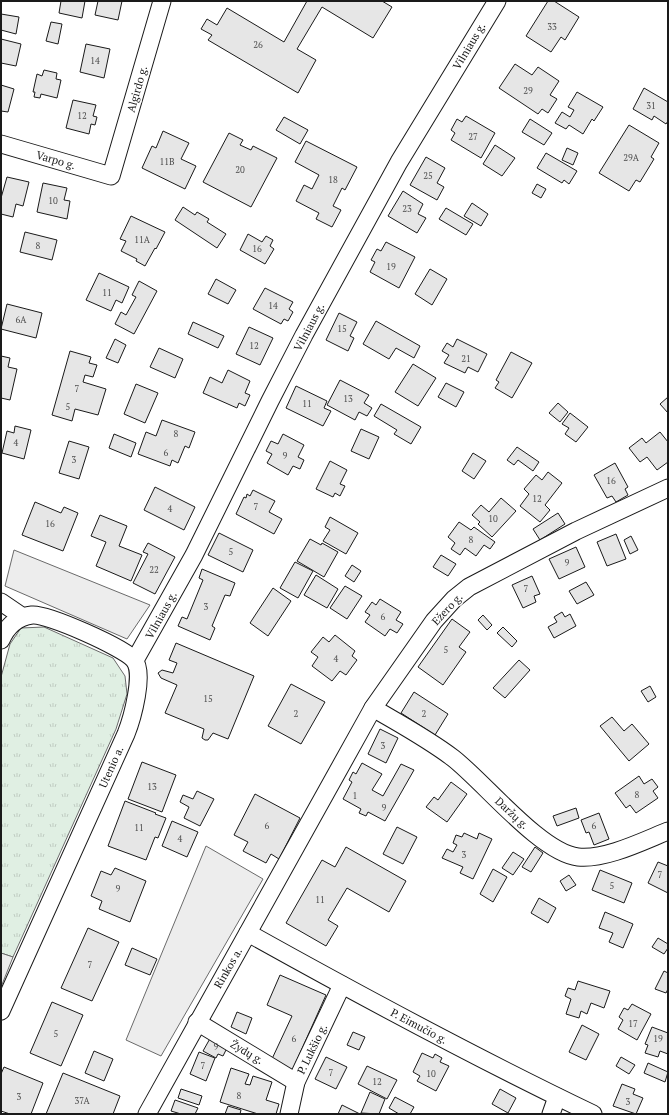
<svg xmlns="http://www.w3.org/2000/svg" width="669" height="1115" viewBox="0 0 669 1115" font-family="'PT Serif',serif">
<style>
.park{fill:url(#park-tufts);stroke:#6a6a6a}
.parking{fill:#ededed;stroke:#6a6a6a}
.building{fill:#e6e6e6;stroke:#1a1a1a}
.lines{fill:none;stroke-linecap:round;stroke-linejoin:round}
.minor-casing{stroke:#1a1a1a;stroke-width:19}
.minor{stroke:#fff;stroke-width:17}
.labels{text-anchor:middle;stroke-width:3;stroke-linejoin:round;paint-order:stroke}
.number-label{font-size:9px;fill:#4d4d4d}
.street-label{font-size:11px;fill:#1a1a1a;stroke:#fff}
</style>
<defs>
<pattern id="park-tufts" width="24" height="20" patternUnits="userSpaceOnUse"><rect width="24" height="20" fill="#e0efe3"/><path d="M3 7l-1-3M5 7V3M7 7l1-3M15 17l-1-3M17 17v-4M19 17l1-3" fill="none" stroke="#c0ccc2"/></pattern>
</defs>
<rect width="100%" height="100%" fill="#fff"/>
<polygon class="park" points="44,627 113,658 125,676 127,694 116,729 13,957 1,953 1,677 10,644 21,628"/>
<g class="parking">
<polygon points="14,550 150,605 127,639 5,586"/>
<polygon points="206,846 263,879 161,1056 126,1040"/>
<polygon points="1,953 13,957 1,987"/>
</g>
<g class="building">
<polygon points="61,1 85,1 82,18 59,13"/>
<polygon points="98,1 122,1 118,20 95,15"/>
<polygon points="307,1 382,1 392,7 373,38 322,7 297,49 316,60 298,93 208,40 212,35 201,29 207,19 217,25 227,8 284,42"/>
<polygon points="548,1 554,1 579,17 565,40 561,37 551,52 526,36"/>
<polygon points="1,14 19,17 16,34 1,30"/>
<polygon points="51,22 62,24 58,44 46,41"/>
<polygon points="1,39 21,44 16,66 1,63"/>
<polygon points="86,44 110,49 104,78 80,72"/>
<polygon points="515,64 532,75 538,67 559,81 550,95 557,99 548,113 542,109 538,114 499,88"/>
<polygon points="44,70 57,73 56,79 61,80 57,98 41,94 40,98 34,97 35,92 33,92 37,74 42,76"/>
<polygon points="1,85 14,89 8,112 1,111"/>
<polygon points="644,88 668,102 668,121 666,124 654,116 652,120 633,109"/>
<polygon points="577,92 603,107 594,121 592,119 583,134 569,125 566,129 555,123 562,112 570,117 574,110 568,107"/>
<polygon points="73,100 96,105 93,116 97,117 95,125 91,124 89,134 66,128"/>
<polygon points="466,116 495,133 481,158 451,140 455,133 451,130 457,119 462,122"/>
<polygon points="284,117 308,130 300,144 276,130"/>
<polygon points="530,119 552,133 544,145 522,132"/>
<polygon points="629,125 659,143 651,157 654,159 640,182 636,180 629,191 599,173"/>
<polygon points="163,131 189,143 181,159 196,166 185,189 142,168 152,146 156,148"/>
<polygon points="229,133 243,140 240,145 251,150 253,146 277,158 251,207 203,182"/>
<polygon points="306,141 357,167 345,190 342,188 333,206 341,210 332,227 316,219 319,213 296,201 304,185 312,189 319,175 295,162"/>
<polygon points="495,145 515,158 502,176 483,164"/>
<polygon points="567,148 578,153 573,165 562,160"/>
<polygon points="546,153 577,171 569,184 564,180 562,183 537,168"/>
<polygon points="426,157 445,168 437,183 444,187 437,200 410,185"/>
<polygon points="7,177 29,182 23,206 16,204 13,217 1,214 1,198"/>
<polygon points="43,183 67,188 64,200 70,201 67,219 37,212"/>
<polygon points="537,184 546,189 541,198 532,193"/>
<polygon points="403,191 423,204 418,214 426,218 417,233 388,216"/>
<polygon points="472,203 488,214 481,226 464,216"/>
<polygon points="183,207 195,215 197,212 209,219 207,222 226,234 217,248 175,220"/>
<polygon points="446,208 473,224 466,235 439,219"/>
<polygon points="131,216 165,232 156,249 155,248 145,266 136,261 137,259 121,251 126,241 120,239"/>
<polygon points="25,232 57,240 52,260 20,252"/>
<polygon points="248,234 262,242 266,236 273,240 270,246 274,249 265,264 240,250"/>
<polygon points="386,242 415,257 399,288 370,272 375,262 371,260 377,249 381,251"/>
<polygon points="430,269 447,279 432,305 415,294"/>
<polygon points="99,273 129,287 122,303 116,300 111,311 86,300"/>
<polygon points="216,279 236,290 228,304 208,294"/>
<polygon points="139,281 157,291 134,334 115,324 121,312 126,315 136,297 132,295"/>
<polygon points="265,288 293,302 289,309 293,312 288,321 284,319 281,324 253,309"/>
<polygon points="7,304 42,313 36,338 1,329"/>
<polygon points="339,313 357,322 350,336 354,338 348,351 326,340"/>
<polygon points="376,321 420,346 414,358 396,348 389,359 363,344"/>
<polygon points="193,322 224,336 218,348 188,334"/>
<polygon points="249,327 273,338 260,365 236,354"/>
<polygon points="115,339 126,345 118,363 106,358"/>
<polygon points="457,339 487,354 478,372 468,367 465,373 444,363 449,355 442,351 447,343 453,347"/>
<polygon points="159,348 183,359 175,378 150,367"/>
<polygon points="70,351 91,357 89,363 97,365 93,377 85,375 83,382 106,389 98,415 75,409 72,421 52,415"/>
<polygon points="511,352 532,363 512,398 495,388 499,382 496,380"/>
<polygon points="1,356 10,358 8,367 17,369 10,400 1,398"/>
<polygon points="413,364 436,378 418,406 395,392"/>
<polygon points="228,370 250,381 245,393 250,395 245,406 239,403 237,408 203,393 210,377 222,383"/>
<polygon points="340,380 369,395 364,403 372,408 367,416 359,412 355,420 327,405"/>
<polygon points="446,383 464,392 456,407 438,397"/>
<polygon points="136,384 158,393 145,423 124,414"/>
<polygon points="296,386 327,401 324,408 331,411 323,426 286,408"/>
<polygon points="668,397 668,413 660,404"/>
<polygon points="558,403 568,412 560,422 549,413"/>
<polygon points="381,404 421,427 411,444 394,434 397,430 374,416"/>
<polygon points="570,413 588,427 576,442 565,434 569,428 562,424"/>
<polygon points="162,420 195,432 189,448 185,446 178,463 172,460 170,466 138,454 146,432 156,436"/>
<polygon points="15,426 31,430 24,459 2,453 7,431 14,433"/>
<polygon points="361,429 379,437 369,459 351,451"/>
<polygon points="660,432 668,442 668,462 657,470 647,457 640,462 629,448 642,438 646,443"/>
<polygon points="114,434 136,443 131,457 109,448"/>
<polygon points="283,434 304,445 298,457 304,460 300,469 293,466 288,475 267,463 272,454 266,451 271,441 278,444"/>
<polygon points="69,441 89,447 79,479 59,473"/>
<polygon points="517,447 539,462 533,471 518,460 514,465 507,460"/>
<polygon points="473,453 486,461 474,479 462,471"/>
<polygon points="330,461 347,470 340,484 345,486 340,496 335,493 333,497 316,489"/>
<polygon points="615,463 628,487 625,489 628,495 616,502 612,496 607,498 594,475"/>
<polygon points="548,472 562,483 545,505 550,510 540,522 520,506 529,494 524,489 536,475 542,480"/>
<polygon points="155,487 195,507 184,530 144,510"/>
<polygon points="253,490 275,501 269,512 282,519 274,534 236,514 244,497 246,498 247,494 250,496"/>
<polygon points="501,498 516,511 492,537 478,524 480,522 472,515 481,505 489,512"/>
<polygon points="35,502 61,513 64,507 78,513 63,551 22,535"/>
<polygon points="558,513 565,524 540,540 533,529"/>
<polygon points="100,515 127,526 119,546 142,555 131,581 96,566 106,542 91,536"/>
<polygon points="330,517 358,533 346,554 323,541 330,530 325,527"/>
<polygon points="459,522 471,530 474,527 495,542 490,549 484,545 476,556 465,548 460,555 451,549 455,543 448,537"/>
<polygon points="219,533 253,550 243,572 208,555"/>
<polygon points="616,534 626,559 607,566 597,542"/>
<polygon points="631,536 638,550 630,554 624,540"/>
<polygon points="310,539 321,545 322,543 338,552 324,577 297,561"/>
<polygon points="148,543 175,557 155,594 133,583 148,554 143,552"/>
<polygon points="576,547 585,567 559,579 549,559"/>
<polygon points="441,555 456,564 448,576 433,567"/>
<polygon points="295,562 313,571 298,598 280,588"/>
<polygon points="352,565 361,571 354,582 345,576"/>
<polygon points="202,569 235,583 230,596 225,595 212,626 215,628 210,640 178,626 182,617 187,619 203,580 199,578"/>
<polygon points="316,575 338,589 327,608 304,595"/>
<polygon points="532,576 540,594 534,596 536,602 523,608 512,585"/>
<polygon points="586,582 594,595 577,604 569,591"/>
<polygon points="345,586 362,596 347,619 330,608"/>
<polygon points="273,588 291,601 268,636 250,623"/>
<polygon points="380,599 401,612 396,620 403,624 397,633 390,629 385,636 365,622 370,615 365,612 372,602 376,605"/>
<polygon points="562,612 565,617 570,614 576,626 554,638 548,627 557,622 554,617"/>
<polygon points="483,615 492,625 487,630 478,620"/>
<polygon points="452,619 470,632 459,647 466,652 443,685 418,667"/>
<polygon points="503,627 517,641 512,647 497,633"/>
<polygon points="335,635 355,651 352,656 357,660 346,675 340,671 332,681 312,666 318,657 311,652 323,637 329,642"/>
<polygon points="176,643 254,676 228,739 213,733 208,740 205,740 202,738 204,729 165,713 177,685 161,678 158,673 162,670 173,673 177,663 169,660"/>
<polygon points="519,660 530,670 505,698 493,688"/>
<polygon points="291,684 325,702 301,744 268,726"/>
<polygon points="650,686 656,697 648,702 641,691"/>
<polygon points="414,692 448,714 435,735 401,713"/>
<polygon points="612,717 624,731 632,724 649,744 629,761 600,726"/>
<polygon points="380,729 398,738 386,763 368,754"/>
<polygon points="142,762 176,775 162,812 128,799"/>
<polygon points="362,763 382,774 372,790 383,796 401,764 414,770 385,821 368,812 366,816 359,813 361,809 343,799 352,782 349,780 353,772 356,774"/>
<polygon points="639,776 644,784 652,779 658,787 653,791 658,798 636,813 630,805 626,808 615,793"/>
<polygon points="451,782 467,794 447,822 426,807 434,797 438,800"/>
<polygon points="197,791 214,799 200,826 184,818 189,807 180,802 183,795 193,799"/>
<polygon points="255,794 300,818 279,859 271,854 266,863 243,851 248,842 234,835"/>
<polygon points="125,801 156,813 155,814 166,818 158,838 155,837 146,860 108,846"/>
<polygon points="576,808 579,818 557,826 553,816"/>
<polygon points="599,813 609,839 594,845 589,832 586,833 581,820"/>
<polygon points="172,821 198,832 187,857 162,846"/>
<polygon points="397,827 417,837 403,864 383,854"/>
<polygon points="464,833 477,839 479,833 492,839 473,879 460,873 463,867 442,858 447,849 453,852 457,845 453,843 456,835 462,837"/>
<polygon points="346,847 406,881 389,912 347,888 328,920 338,926 326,946 286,923 322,860 335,867"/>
<polygon points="535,847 543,853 531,872 522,867"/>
<polygon points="513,852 524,859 513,875 502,868"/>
<polygon points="658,862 668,866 668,893 648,883"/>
<polygon points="115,868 146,881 130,922 99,909 102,901 91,896 101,871 111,875"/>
<polygon points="493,869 507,877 493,902 480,894"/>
<polygon points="600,870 632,883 624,903 592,890"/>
<polygon points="569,875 576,885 566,891 560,881"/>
<polygon points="539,898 556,908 548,923 531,913"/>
<polygon points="605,912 633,924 623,948 609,942 613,933 599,928"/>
<polygon points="88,928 119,942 92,1001 61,988"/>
<polygon points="658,938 668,944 668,948 664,954 652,947"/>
<polygon points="132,948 157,959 150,975 125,965"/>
<polygon points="664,971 668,973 668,989 666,993 655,989"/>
<polygon points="280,975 326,995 292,1071 271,1061 292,1016 267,1005"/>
<polygon points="578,981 610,991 604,1008 591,1003 587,1014 581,1011 579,1018 566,1014 571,999 565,996 568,988 575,990"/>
<polygon points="52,1002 83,1015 61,1066 30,1053"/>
<polygon points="632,1004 651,1014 637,1040 618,1029 623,1020 619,1017 624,1008 628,1010"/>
<polygon points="237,1012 252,1018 246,1034 231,1027"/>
<polygon points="582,1025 599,1034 586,1060 569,1052"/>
<polygon points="652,1027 668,1033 668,1054 660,1051 658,1057 645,1053 648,1045 645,1044"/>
<polygon points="353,1032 365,1037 359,1050 347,1045"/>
<polygon points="212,1035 229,1044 223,1056 218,1054 216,1058 203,1051"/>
<polygon points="94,1051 113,1059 104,1081 85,1073"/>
<polygon points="199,1052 215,1058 206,1081 190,1074"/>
<polygon points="422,1053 433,1058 435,1054 442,1058 440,1062 449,1066 436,1091 417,1081 420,1076 413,1072"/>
<polygon points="326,1057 347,1067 336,1089 315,1079"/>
<polygon points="621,1057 635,1065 629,1074 616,1066"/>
<polygon points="648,1063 668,1072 665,1082 644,1073"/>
<polygon points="367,1066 397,1080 387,1099 358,1084"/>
<polygon points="4,1067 43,1083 31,1114 10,1114 1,1111 1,1074"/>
<polygon points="231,1068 249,1074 245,1084 250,1085 253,1076 272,1082 266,1100 279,1104 276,1114 258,1114 220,1102"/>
<polygon points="63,1073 120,1096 113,1114 46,1114"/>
<polygon points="622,1084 635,1089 633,1094 643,1098 636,1114 613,1106"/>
<polygon points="181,1089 202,1096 199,1105 178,1098"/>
<polygon points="500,1089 516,1098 508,1113 492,1104"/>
<polygon points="370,1092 385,1099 379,1114 361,1113"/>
<polygon points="395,1097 414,1107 410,1114 399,1114 389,1108"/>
<polygon points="175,1100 198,1108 195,1114 181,1114 171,1111"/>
<polygon points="342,1105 360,1114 338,1114"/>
<polygon points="228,1106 241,1110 240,1114 225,1114"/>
</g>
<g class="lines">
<defs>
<g id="minor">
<polyline points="1,144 111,176 162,1"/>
<polyline points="1,602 23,617"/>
<path d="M 1,640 C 7,626 17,617 32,615 C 46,613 125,648 134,660 C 145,673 132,719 126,734 L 1,1011"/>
<polyline points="135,660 194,555 270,401 304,335 399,162 497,1"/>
<path d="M 373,708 C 400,724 428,739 453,758 C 484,782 541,853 578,857 C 605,860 643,841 668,831"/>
<path d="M 248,933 C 361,996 476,1058 593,1114"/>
<polyline points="197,1022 296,1082"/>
<polyline points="147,1114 373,708 434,621 454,599 469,587 576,531 668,488"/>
<polyline points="289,1114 296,1082 342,985"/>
<polyline points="551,1114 557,1097"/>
</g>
</defs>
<use href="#minor" class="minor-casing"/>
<use href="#minor" class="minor"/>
</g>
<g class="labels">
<g class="number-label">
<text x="552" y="30">33</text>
<text x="258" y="48">26</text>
<text x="95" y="64">14</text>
<text x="528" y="94">29</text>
<text x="651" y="109">31</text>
<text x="82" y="119">12</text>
<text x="473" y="140">27</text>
<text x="631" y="161">29A</text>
<text x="167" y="165">11B</text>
<text x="240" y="173">20</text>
<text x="428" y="179">25</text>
<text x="333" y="183">18</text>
<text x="53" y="204">10</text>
<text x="407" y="212">23</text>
<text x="142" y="243">11A</text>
<text x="38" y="249">8</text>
<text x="257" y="252">16</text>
<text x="391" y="270">19</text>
<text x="107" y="296">11</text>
<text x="273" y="309">14</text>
<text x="21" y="323">6A</text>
<text x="342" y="332">15</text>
<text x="254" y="349">12</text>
<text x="466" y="362">21</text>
<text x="77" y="392">7</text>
<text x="348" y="402">13</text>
<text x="307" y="407">11</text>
<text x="68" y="410">5</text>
<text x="176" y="437">8</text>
<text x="16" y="446">4</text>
<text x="166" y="456">6</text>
<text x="285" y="459">9</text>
<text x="74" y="463">3</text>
<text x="611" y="484">16</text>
<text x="537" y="502">12</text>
<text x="256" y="510">7</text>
<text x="170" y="512">4</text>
<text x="493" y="522">10</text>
<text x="50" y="527">16</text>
<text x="471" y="543">8</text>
<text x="231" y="555">5</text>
<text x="567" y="566">9</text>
<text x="154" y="573">22</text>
<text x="526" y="592">7</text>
<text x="206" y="610">3</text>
<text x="383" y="620">6</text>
<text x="446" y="653">5</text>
<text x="336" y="662">4</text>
<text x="208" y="702">15</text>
<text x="296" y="717">2</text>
<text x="424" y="717">2</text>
<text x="383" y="749">3</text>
<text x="152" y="790">13</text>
<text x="637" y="798">8</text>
<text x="355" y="799">1</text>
<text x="384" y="811">9</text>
<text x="267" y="829">6</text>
<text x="594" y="829">6</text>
<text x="139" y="831">11</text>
<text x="180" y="842">4</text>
<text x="464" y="858">3</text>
<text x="660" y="878">7</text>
<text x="612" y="889">5</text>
<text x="118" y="892">9</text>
<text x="320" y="903">11</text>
<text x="90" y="968">7</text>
<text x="633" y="1027">17</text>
<text x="56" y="1037">5</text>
<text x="294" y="1042">6</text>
<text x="658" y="1042">19</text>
<text x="216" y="1050">9</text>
<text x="203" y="1069">7</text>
<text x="331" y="1076">7</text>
<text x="431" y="1077">10</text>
<text x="377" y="1085">12</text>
<text x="239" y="1099">8</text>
<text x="19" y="1100">3</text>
<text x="82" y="1104">37A</text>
<text x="628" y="1105">3</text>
</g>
<g class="street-label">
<text transform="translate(469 46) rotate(-59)" y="4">Vilniaus g.</text>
<text transform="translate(137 89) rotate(-74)" y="4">Algirdo g.</text>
<text transform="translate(56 160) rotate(16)" y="4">Varpo g.</text>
<text transform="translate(309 327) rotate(-62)" y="4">Vilniaus g.</text>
<text transform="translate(447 609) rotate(-47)" y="4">Ežero g.</text>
<text transform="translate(161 615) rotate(-61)" y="4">Vilniaus g.</text>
<text transform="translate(111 767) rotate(-66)" y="4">Utenio a.</text>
<text transform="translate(512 813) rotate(43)" y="4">Daržų g.</text>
<text transform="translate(228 968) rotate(-60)" y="4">Rinkos a.</text>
<text transform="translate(419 1026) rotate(28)" y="4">P. Eimučio g.</text>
<text transform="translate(312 1049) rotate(-64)" y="4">P. Lukšio g.</text>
<text transform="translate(247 1052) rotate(31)" y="4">Žydų g.</text>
</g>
</g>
<rect width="669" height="1115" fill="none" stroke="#1a1a1a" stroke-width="4"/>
</svg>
